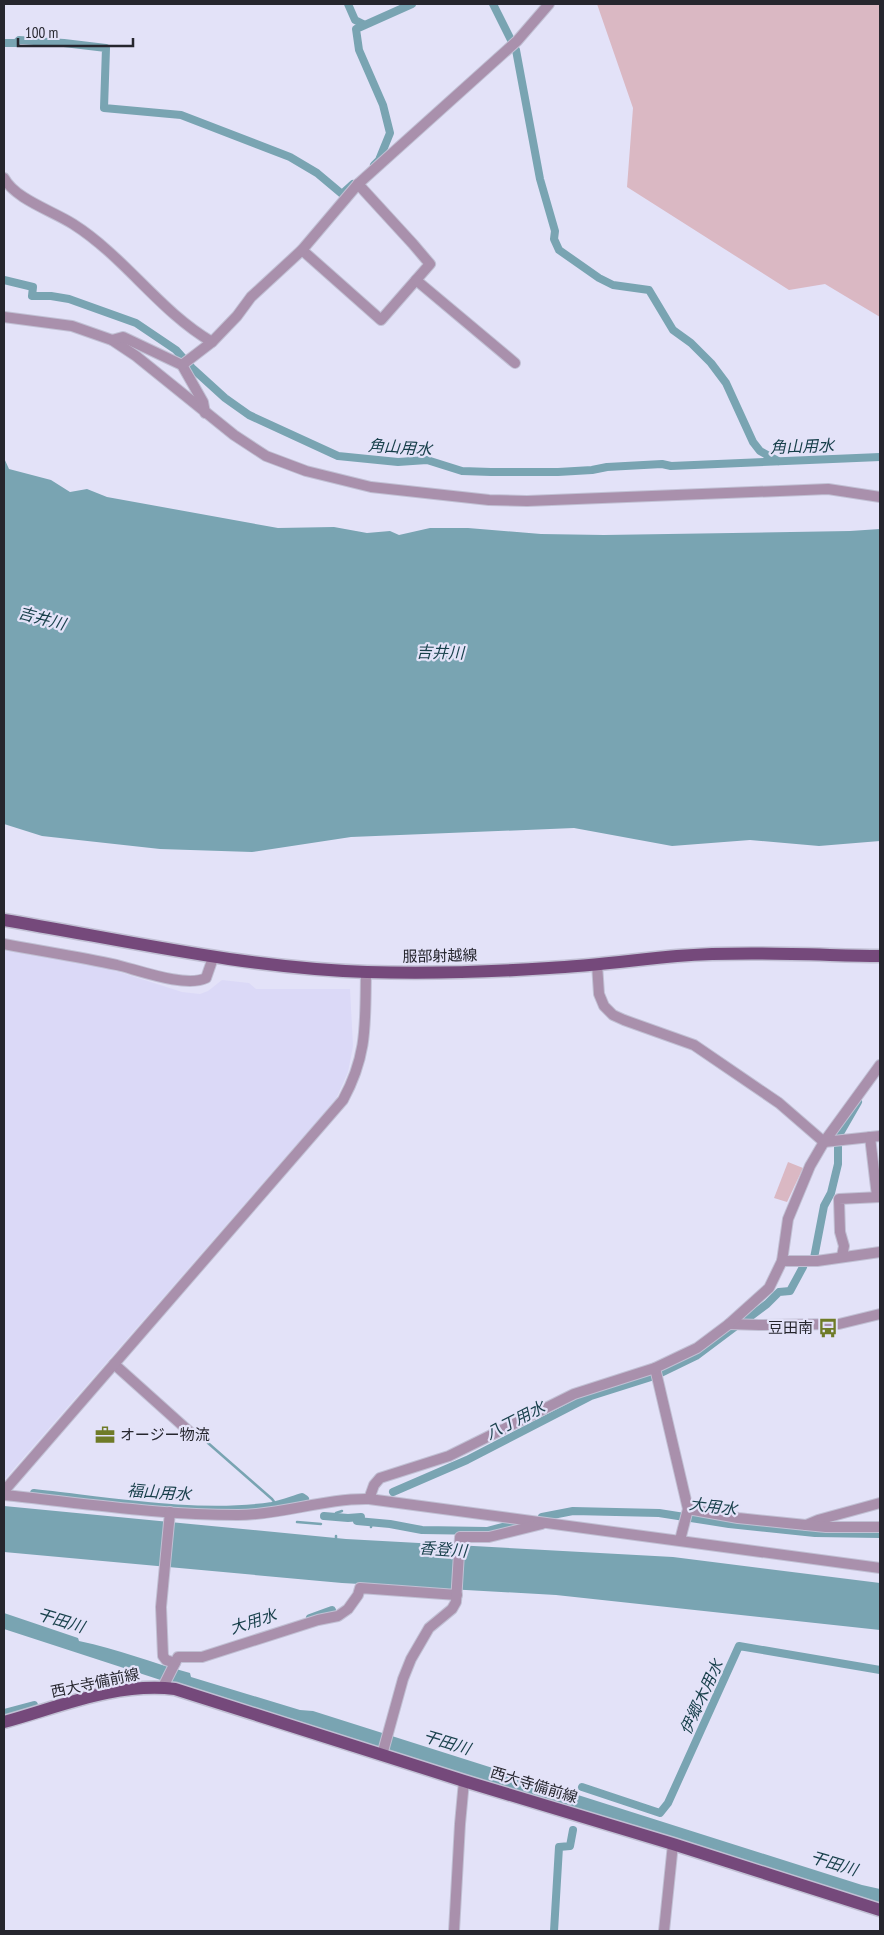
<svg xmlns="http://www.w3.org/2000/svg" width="884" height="1935" viewBox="0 0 884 1935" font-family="'PT Sans Narrow','Noto Sans JP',sans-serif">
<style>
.built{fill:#dbd9f7}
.green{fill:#dab8c3}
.water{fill:#79a4b2}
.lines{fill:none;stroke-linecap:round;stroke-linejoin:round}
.stream{stroke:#79a4b2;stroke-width:2.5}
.canal{stroke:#79a4b2;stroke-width:8}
.minor-casing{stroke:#c1c0d4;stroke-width:12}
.major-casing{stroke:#c1c0d4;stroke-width:15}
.minor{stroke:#a990ac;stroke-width:10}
.major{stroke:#75497b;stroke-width:12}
.labels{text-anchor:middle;stroke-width:4.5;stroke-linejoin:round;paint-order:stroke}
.street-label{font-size:15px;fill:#26262e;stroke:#e3e2f8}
.poi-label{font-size:15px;fill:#26262e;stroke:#e3e2f8;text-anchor:end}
.water-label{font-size:16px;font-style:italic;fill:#173f4a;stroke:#e3e2f8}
</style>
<rect width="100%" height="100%" fill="#e3e2f8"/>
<polygon class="built" points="4,950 107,968 182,992 200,994 208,991 222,980 249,983 256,989 350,989 353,1046 348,1072 336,1099 4,1480"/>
<g class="green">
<polygon points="597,4 880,4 880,317 825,284 789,290 627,187 633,108"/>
<polygon points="788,1162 803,1168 787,1202 774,1198"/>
</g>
<g class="water">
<polygon points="4,458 9,469 51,480 70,492 87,489 107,497 278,528 334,527 367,533 390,531 399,535 430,528 468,528 541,534 604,535 850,531 880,529 880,841 819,846 750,840 672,846 574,828 351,837 252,852 160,849 42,836 4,824"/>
<polygon points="4,1506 346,1539 673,1557 880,1583 880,1630 556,1595 342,1583 4,1552"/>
<path d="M 4,1613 L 78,1638 L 79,1641 C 118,1649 152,1663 190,1673 L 191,1677 L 300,1710 L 313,1711 L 862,1885 L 880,1889 L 880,1907 L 222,1700 L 4,1629 Z"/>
</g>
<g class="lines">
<g class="stream">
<polyline points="208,1443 272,1499 278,1507"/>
<polyline points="336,1514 336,1513 342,1511"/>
<polyline points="297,1522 321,1524"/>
<polyline points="371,1527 372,1522"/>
<polyline points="336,1538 336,1536"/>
</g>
<g class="canal">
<polyline points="348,4 355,20 363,24"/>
<polyline points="493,4 516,50 540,179 555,231 554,239 559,250 599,278 613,285 649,290 673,330 691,343 711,363 726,383 753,442 760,451 778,461"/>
<polyline points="4,43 16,43 19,40 64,43 106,48 104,108 181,115 290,157 317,173 342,194 353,184"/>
<polyline points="374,165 379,160 390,133 383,105 359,50 356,29 412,4"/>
<polyline points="4,280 33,287 32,296 51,296 69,299 136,323 176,350 192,368 225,398 249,415 338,456 398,462 427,460 462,471 491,472 558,472 592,470 607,467 662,464 671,466 880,457"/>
<polyline points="839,1135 858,1102"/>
<polyline points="814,1258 824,1206 831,1193 838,1164 838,1147"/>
<polyline points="743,1322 767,1304 779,1292 790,1291 803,1267"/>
<polyline points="661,1373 696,1356 736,1326"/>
<polyline points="393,1492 467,1460 591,1396 651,1377"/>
<path d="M 34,1493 C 108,1501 199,1517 272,1506 C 282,1504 292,1500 302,1497 L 305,1499"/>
<polyline points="324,1516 348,1518 361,1517"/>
<polyline points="542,1517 573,1511 659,1513 729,1524 815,1533 880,1534"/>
<polyline points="357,1521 390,1524 422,1530 487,1531 514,1524"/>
<polyline points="310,1618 332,1610"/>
<polyline points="4,1713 34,1705"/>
<polyline points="582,1787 660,1813 668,1803 739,1646 880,1670"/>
<polyline points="554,1931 559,1847 570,1846 573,1830"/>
</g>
<defs>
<g id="minor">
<path d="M 4,178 C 15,199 53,211 73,224 C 125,257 159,311 212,342"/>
<polyline points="302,250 381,320 430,264 413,244 358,184"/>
<polyline points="416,280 515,363"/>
<polyline points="4,317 72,326 112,340 136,356 234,435 266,456 306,471 371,487 489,500 527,501 828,489 880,497"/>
<polyline points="112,340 123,337 182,365 203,402 205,413"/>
<polyline points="182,365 212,342 237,316 251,297 302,250 358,184 517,41 549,4"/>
<path d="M 4,944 C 41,951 79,957 117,965 C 138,970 186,988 206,978 L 213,958"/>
<polyline points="597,964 599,994 604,1006 613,1015 624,1020 694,1045 779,1103 824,1142 880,1136"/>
<polyline points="870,1137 877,1196"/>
<polyline points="842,1256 844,1246 840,1232 839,1199 880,1197"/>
<polyline points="782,1261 817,1261 880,1252"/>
<polyline points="729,1324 759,1325 839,1324 880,1314"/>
<polyline points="114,1364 192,1434"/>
<polyline points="655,1368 688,1509 680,1540"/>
<path d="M 4,1491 L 343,1100 C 368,1054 365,1023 366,972"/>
<path d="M 4,1495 C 81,1503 160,1515 238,1515 C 282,1515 325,1498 369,1499 L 880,1568"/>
<polyline points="369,1499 374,1485 380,1478 449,1456 574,1394 655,1368 697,1348 729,1324 769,1288 782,1261 788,1219 810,1166 824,1142 880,1065"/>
<polyline points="688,1509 738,1518 806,1525 818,1520 880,1503"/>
<polyline points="170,1512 161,1607 163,1656 166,1660 175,1663"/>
<polyline points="806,1525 826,1527 880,1527"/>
<polyline points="163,1687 178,1657 202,1657 318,1620 338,1616 348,1609 358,1595 360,1588 457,1595"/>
<polyline points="382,1755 403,1679 411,1659 429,1628 452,1609 456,1602 460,1537 489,1537 542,1524"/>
<polyline points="454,1931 460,1824 464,1781"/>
<polyline points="664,1931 673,1844"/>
</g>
<g id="major">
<path d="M 4,920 C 124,940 244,968 367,972 C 427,974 489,972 549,968 C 591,966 634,960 677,956 C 744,951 813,955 880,956"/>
<path d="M 4,1722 C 59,1707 116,1682 175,1689 L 464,1781 L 673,1844 L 880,1910"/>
</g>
</defs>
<use href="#minor" class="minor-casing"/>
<use href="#major" class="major-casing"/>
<use href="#minor" class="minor"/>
<use href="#major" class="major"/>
</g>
<defs>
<symbol id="bus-bare" viewBox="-9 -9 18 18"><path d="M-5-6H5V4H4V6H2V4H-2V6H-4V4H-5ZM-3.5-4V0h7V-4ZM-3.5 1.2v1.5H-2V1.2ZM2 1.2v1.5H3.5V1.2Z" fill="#6f7b27" stroke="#e3e2f8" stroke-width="2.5" paint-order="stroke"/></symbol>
<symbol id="office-bare" viewBox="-9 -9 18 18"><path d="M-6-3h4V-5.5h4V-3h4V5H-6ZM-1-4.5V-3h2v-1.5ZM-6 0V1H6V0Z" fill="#6f7b27" stroke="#e3e2f8" stroke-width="2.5" paint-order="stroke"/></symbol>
</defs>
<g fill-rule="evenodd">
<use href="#bus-bare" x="814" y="1314" width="28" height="28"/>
<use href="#office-bare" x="91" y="1421" width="28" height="28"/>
</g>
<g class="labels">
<g class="street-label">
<text transform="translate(440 956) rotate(-1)" y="5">服部射越線</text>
<text transform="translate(95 1683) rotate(-12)" y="5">西大寺備前線</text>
<text transform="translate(534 1785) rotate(17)" y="5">西大寺備前線</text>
</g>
<g class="poi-label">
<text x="813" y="1333">豆田南</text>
<text x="120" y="1440" text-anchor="start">オージー物流</text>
</g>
<g class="water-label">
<text transform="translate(802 446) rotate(-2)" y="6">角山用水</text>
<text transform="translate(400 447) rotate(4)" y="6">角山用水</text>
<text transform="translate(42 618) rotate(15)" y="6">吉井川</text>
<text transform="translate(440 652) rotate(1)" y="6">吉井川</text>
<text transform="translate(515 1420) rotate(-27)" y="6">八丁用水</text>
<text transform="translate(159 1492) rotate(4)" y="6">福山用水</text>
<text transform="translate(713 1506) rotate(7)" y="6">大用水</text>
<text transform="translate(443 1549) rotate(4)" y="6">香登川</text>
<text transform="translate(61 1620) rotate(17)" y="6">干田川</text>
<text transform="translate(253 1621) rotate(-18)" y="6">大用水</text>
<text transform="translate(701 1697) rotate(-65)" y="6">伊郷木用水</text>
<text transform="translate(447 1742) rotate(17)" y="6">干田川</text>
<text transform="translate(834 1863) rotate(17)" y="6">干田川</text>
</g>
</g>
<rect width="884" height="1935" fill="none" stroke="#26262e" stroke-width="10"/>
<path d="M18 38v8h115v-8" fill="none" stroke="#26262e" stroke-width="2.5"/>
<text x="25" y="38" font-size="15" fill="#26262e" stroke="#e3e2f8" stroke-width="4" paint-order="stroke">100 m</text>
</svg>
